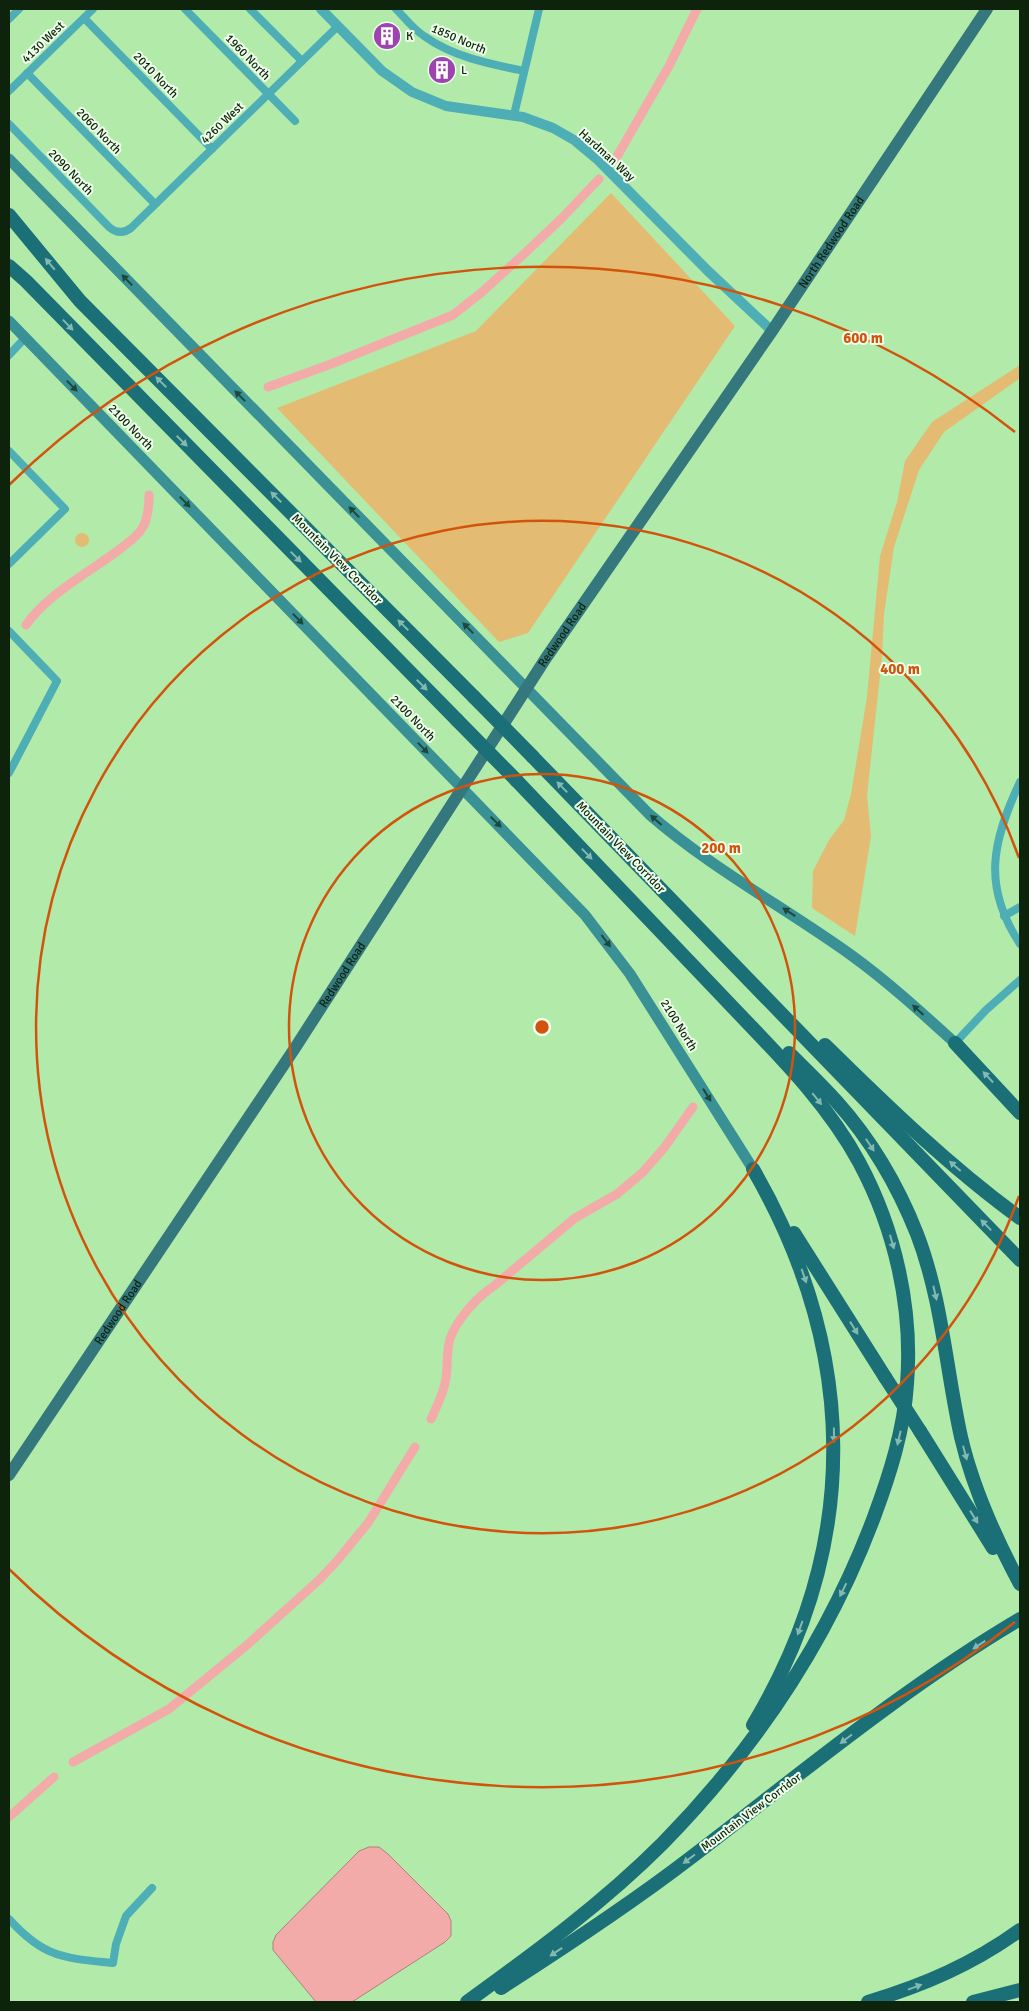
<svg xmlns="http://www.w3.org/2000/svg" width="1029" height="2011" viewBox="0 0 1029 2011" font-family="Signika,sans-serif">
<style>
.green{fill:#e4bb72}
.water{fill:#f2aba8;stroke:#ae8279}
.lines{fill:none;stroke-linecap:round;stroke-linejoin:round}
.canal{stroke:#f2aba8;stroke-width:9}
.minor{stroke:#4eaeb5;stroke-width:8}
.tertiary{stroke:#4eaeb5;stroke-width:10}
.secondary{stroke:#399095;stroke-width:11}
.primary{stroke:#34787d;stroke-width:12}
.trunk{stroke:#1a7076;stroke-width:14}
.trunk-bridge{stroke:#1a7076;stroke-width:14}
.oneway{fill:#84b8b0}
.oneway2{fill:#1d493b}
.ring{fill:none;stroke:#d2540c;stroke-width:2.5}
.labels{text-anchor:middle;stroke-width:4;stroke-linejoin:round;paint-order:stroke}
.poi-label{font-size:12px;fill:#0e230b;stroke:#eeffeb;text-anchor:start}
.street-label{font-size:12px;fill:#0e230b;stroke:#eeffeb}
.centre{fill:#d2540c;stroke:#eeffeb;stroke-width:2.5}
.ring-label{font-size:15px;text-anchor:middle;font-weight:bold;fill:#d2540c;stroke:#eeffeb;stroke-width:4;stroke-linejoin:round;paint-order:stroke}
</style>
<rect width="100%" height="100%" fill="#b2eaa9"/>
<g class="green">
<polygon points="611,193 735,326 528,633 499,642 277,408 476,331"/>
<polygon points="1020,365 1020,378 944,432 919,470 894,547 884,614 882,657 867,795 871,836 855,936 812,908 813,871 829,840 844,820 851,794 867,697 880,556 897,502 905,461 932,422"/>
<circle cx="82" cy="540" r="7"/>
</g>
<polygon class="water" points="369,1847 379,1847 388,1854 448,1914 451,1921 451,1936 445,1942 352,2002 316,2002 273,1950 273,1942 276,1935 359,1851"/>
<g class="lines">
<g class="canal">
<polyline points="615,160 669,66 697,9"/>
<polyline points="268,387 331,364 453,315 482,292 524,254 562,218 599,179"/>
<path d="M 26,625 C 47,595 86,574 116,552 C 126,544 138,537 144,525 C 148,516 149,505 149,495"/>
<path d="M 431,1419 C 437,1406 444,1393 446,1378 C 448,1366 446,1352 450,1339 C 457,1319 477,1297 494,1286 L 575,1218 L 617,1194 L 642,1173 L 664,1148 L 693,1107"/>
<polyline points="73,1762 169,1709 247,1645 319,1580 336,1562 368,1523 415,1447"/>
<polyline points="9,1817 54,1777"/>
</g>
<g class="minor">
<polyline points="185,9 295,121"/>
<polyline points="250,9 302,61"/>
<path d="M 396,9 C 405,18 413,29 424,36 C 453,57 490,64 524,71"/>
<polyline points="84,18 212,149"/>
<polyline points="9,19 19,9"/>
<polyline points="27,73 155,204"/>
<polyline points="9,91 93,9"/>
<polyline points="514,115 539,9"/>
<path d="M 9,124 L 109,227 C 116,233 123,234 131,228 L 338,26"/>
<polyline points="9,355 25,338"/>
<polyline points="9,451 65,509 9,564"/>
<polyline points="9,631 57,681 9,773"/>
<path d="M 1020,782 C 992,842 982,886 1020,944"/>
<polyline points="1004,916 1020,907"/>
<polyline points="955,1043 986,1010 1020,980"/>
<path d="M 9,1919 C 44,1958 64,1958 113,1963 L 116,1944 L 126,1916 L 152,1888"/>
</g>
<polyline class="tertiary" points="321,9 382,71 412,92 446,106 523,117 553,128 574,140 598,160 708,271 772,331"/>
<g class="secondary">
<path d="M 9,159 L 649,814 C 711,868 784,907 851,955 C 887,981 921,1012 955,1043"/>
<polyline points="9,321 585,915 630,974 753,1169"/>
</g>
<path class="primary" id="s1" d="M 9,1475 L 295,1048 L 546,658 L 772,331 L 987,9"/>
<g class="trunk">
<polyline points="9,215 80,301 474,697"/>
<polyline points="9,266 26,281 457,720"/>
<polyline points="533,757 1020,1260"/>
<polyline points="955,1043 1020,1113"/>
<path d="M 825,1045 C 887,1106 950,1167 1020,1218"/>
<path d="M 789,1053 C 805,1069 822,1085 837,1102 C 871,1140 898,1186 917,1234 C 942,1299 946,1369 961,1437 C 973,1489 995,1537 1020,1584"/>
<polyline points="794,1233 885,1377"/>
<polyline points="920,1431 993,1548"/>
<path d="M 753,1725 C 862,1543 858,1351 753,1169"/>
<path d="M 501,1988 C 565,1947 629,1905 689,1859 C 797,1777 903,1688 1020,1619"/>
<path d="M 467,2002 C 536,1952 603,1903 663,1843 C 755,1749 828,1640 874,1517 C 890,1474 904,1430 907,1384 C 913,1308 895,1229 859,1162 C 825,1099 772,1049 723,997 C 655,925 586,853 517,781"/>
<path d="M 868,2002 C 924,1985 973,1964 1020,1930"/>
<polyline points="973,2002 1020,1990"/>
</g>
<g class="trunk-bridge">
<polyline points="474,697 533,757"/>
<polyline points="457,720 517,781"/>
<polyline points="885,1377 920,1431"/>
</g>
</g>
<defs><path id="oneway-solid" d="M-6-.8H1V-3.2L6.5 0L1 3.2V.8H-6Z" transform="scale(1.25)"/></defs>
<g class="oneway">
<use href="#oneway-solid" transform="translate(50 264) rotate(-130)"/>
<use href="#oneway-solid" transform="translate(68 325) rotate(46)"/>
<use href="#oneway-solid" transform="translate(161 382) rotate(-135)"/>
<use href="#oneway-solid" transform="translate(182 441) rotate(45)"/>
<use href="#oneway-solid" transform="translate(276 497) rotate(-135)"/>
<use href="#oneway-solid" transform="translate(296 557) rotate(45)"/>
<use href="#oneway-solid" transform="translate(403 625) rotate(-135)"/>
<use href="#oneway-solid" transform="translate(422 685) rotate(45)"/>
<use href="#oneway-solid" transform="translate(562 787) rotate(-134)"/>
<use href="#oneway-solid" transform="translate(587 854) rotate(46)"/>
<use href="#oneway-solid" transform="translate(988 1077) rotate(-133)"/>
<use href="#oneway-solid" transform="translate(817 1099) rotate(51)"/>
<use href="#oneway-solid" transform="translate(870 1145) rotate(56)"/>
<use href="#oneway-solid" transform="translate(955 1166) rotate(-139)"/>
<use href="#oneway-solid" transform="translate(986 1225) rotate(-134)"/>
<use href="#oneway-solid" transform="translate(892 1242) rotate(74)"/>
<use href="#oneway-solid" transform="translate(804 1276) rotate(71)"/>
<use href="#oneway-solid" transform="translate(935 1293) rotate(77)"/>
<use href="#oneway-solid" transform="translate(854 1328) rotate(58)"/>
<use href="#oneway-solid" transform="translate(834 1435) rotate(89)"/>
<use href="#oneway-solid" transform="translate(899 1438) rotate(103)"/>
<use href="#oneway-solid" transform="translate(965 1453) rotate(75)"/>
<use href="#oneway-solid" transform="translate(974 1517) rotate(58)"/>
<use href="#oneway-solid" transform="translate(843 1590) rotate(116)"/>
<use href="#oneway-solid" transform="translate(800 1628) rotate(110)"/>
<use href="#oneway-solid" transform="translate(979 1645) rotate(147)"/>
<use href="#oneway-solid" transform="translate(846 1739) rotate(143)"/>
<use href="#oneway-solid" transform="translate(689 1859) rotate(143)"/>
<use href="#oneway-solid" transform="translate(556 1952) rotate(146)"/>
<use href="#oneway-solid" transform="translate(915 1987) rotate(-20)"/>
</g>
<g class="oneway2">
<use href="#oneway-solid" transform="translate(127 280) rotate(-134)"/>
<use href="#oneway-solid" transform="translate(72 386) rotate(46)"/>
<use href="#oneway-solid" transform="translate(240 396) rotate(-134)"/>
<use href="#oneway-solid" transform="translate(185 502) rotate(46)"/>
<use href="#oneway-solid" transform="translate(354 512) rotate(-134)"/>
<use href="#oneway-solid" transform="translate(298 619) rotate(46)"/>
<use href="#oneway-solid" transform="translate(468 628) rotate(-134)"/>
<use href="#oneway-solid" transform="translate(423 748) rotate(46)"/>
<use href="#oneway-solid" transform="translate(656 820) rotate(-139)"/>
<use href="#oneway-solid" transform="translate(496 822) rotate(45)"/>
<use href="#oneway-solid" transform="translate(789 912) rotate(-147)"/>
<use href="#oneway-solid" transform="translate(606 941) rotate(53)"/>
<use href="#oneway-solid" transform="translate(918 1010) rotate(-138)"/>
<use href="#oneway-solid" transform="translate(707 1095) rotate(58)"/>
</g>
<g class="ring">
<circle cx="542" cy="1027" r="253"/>
<path d="M1019 1196A506 506 0 1 1 1019 858"/>
<path d="M1015 1622A760 760 0 0 1 9 1569M9 485A760 760 0 0 1 1015 432"/>
</g>
<defs>
<symbol id="building-disc" viewBox="-11 -11 22 22"><circle r="9.5" fill="#9e44af" stroke="#eeffeb"/><path d="M-4-6H4V6H1V3H-1V6H-4ZM-2.5-4.3h1.7v1.8h-1.7ZM.8-4.3h1.7v1.8H.8ZM-2.5-1h1.7V.8h-1.7ZM.8-1h1.7V.8H.8Z" fill="#fff"/></symbol>
</defs>
<g fill-rule="evenodd">
<use href="#building-disc" x="371" y="20" width="32" height="32"/>
<use href="#building-disc" x="426" y="54" width="32" height="32"/>
</g>
<g class="labels">
<g class="poi-label">
<text x="406" y="40">K</text>
<text x="461" y="74">L</text>
</g>
<g class="street-label">
<text transform="translate(459 39) rotate(23)" y="4">1850 North</text>
<text transform="translate(43 42) rotate(-44)" y="4">4130 West</text>
<text transform="translate(248 57) rotate(46)" y="4">1960 North</text>
<text transform="translate(156 75) rotate(46)" y="4">2010 North</text>
<text transform="translate(222 123) rotate(-44)" y="4">4260 West</text>
<text transform="translate(99 131) rotate(46)" y="4">2060 North</text>
<text transform="translate(607 155) rotate(42)" y="4">Hardman Way</text>
<text transform="translate(71 172) rotate(46)" y="4">2090 North</text>
<text dy="4" stroke="none"><textPath href="#s1" startOffset="1482">North Redwood Road</textPath></text>
<text transform="translate(131 427) rotate(46)" y="4">2100 North</text>
<text transform="translate(337 559) rotate(45)" y="4">Mountain View Corridor</text>
<text dy="4" stroke="none"><textPath href="#s1" startOffset="1006">Redwood Road</textPath></text>
<text transform="translate(413 718) rotate(46)" y="4">2100 North</text>
<text transform="translate(621 847) rotate(46)" y="4">Mountain View Corridor</text>
<text dy="4" stroke="none"><textPath href="#s1" startOffset="601">Redwood Road</textPath></text>
<text transform="translate(679 1025) rotate(58)" y="4">2100 North</text>
<text dy="4" stroke="none"><textPath href="#s1" startOffset="196">Redwood Road</textPath></text>
<text transform="translate(751 1812) rotate(-37)" y="4">Mountain View Corridor</text>
</g>
</g>
<circle cx="542" cy="1027" r="8" class="centre"/>
<g class="ring-label">
<text x="863" y="343">600 m</text>
<text x="900" y="674">400 m</text>
<text x="721" y="853">200 m</text>
</g>
<rect width="1029" height="2011" fill="none" stroke="#0e230b" stroke-width="20"/>
</svg>
